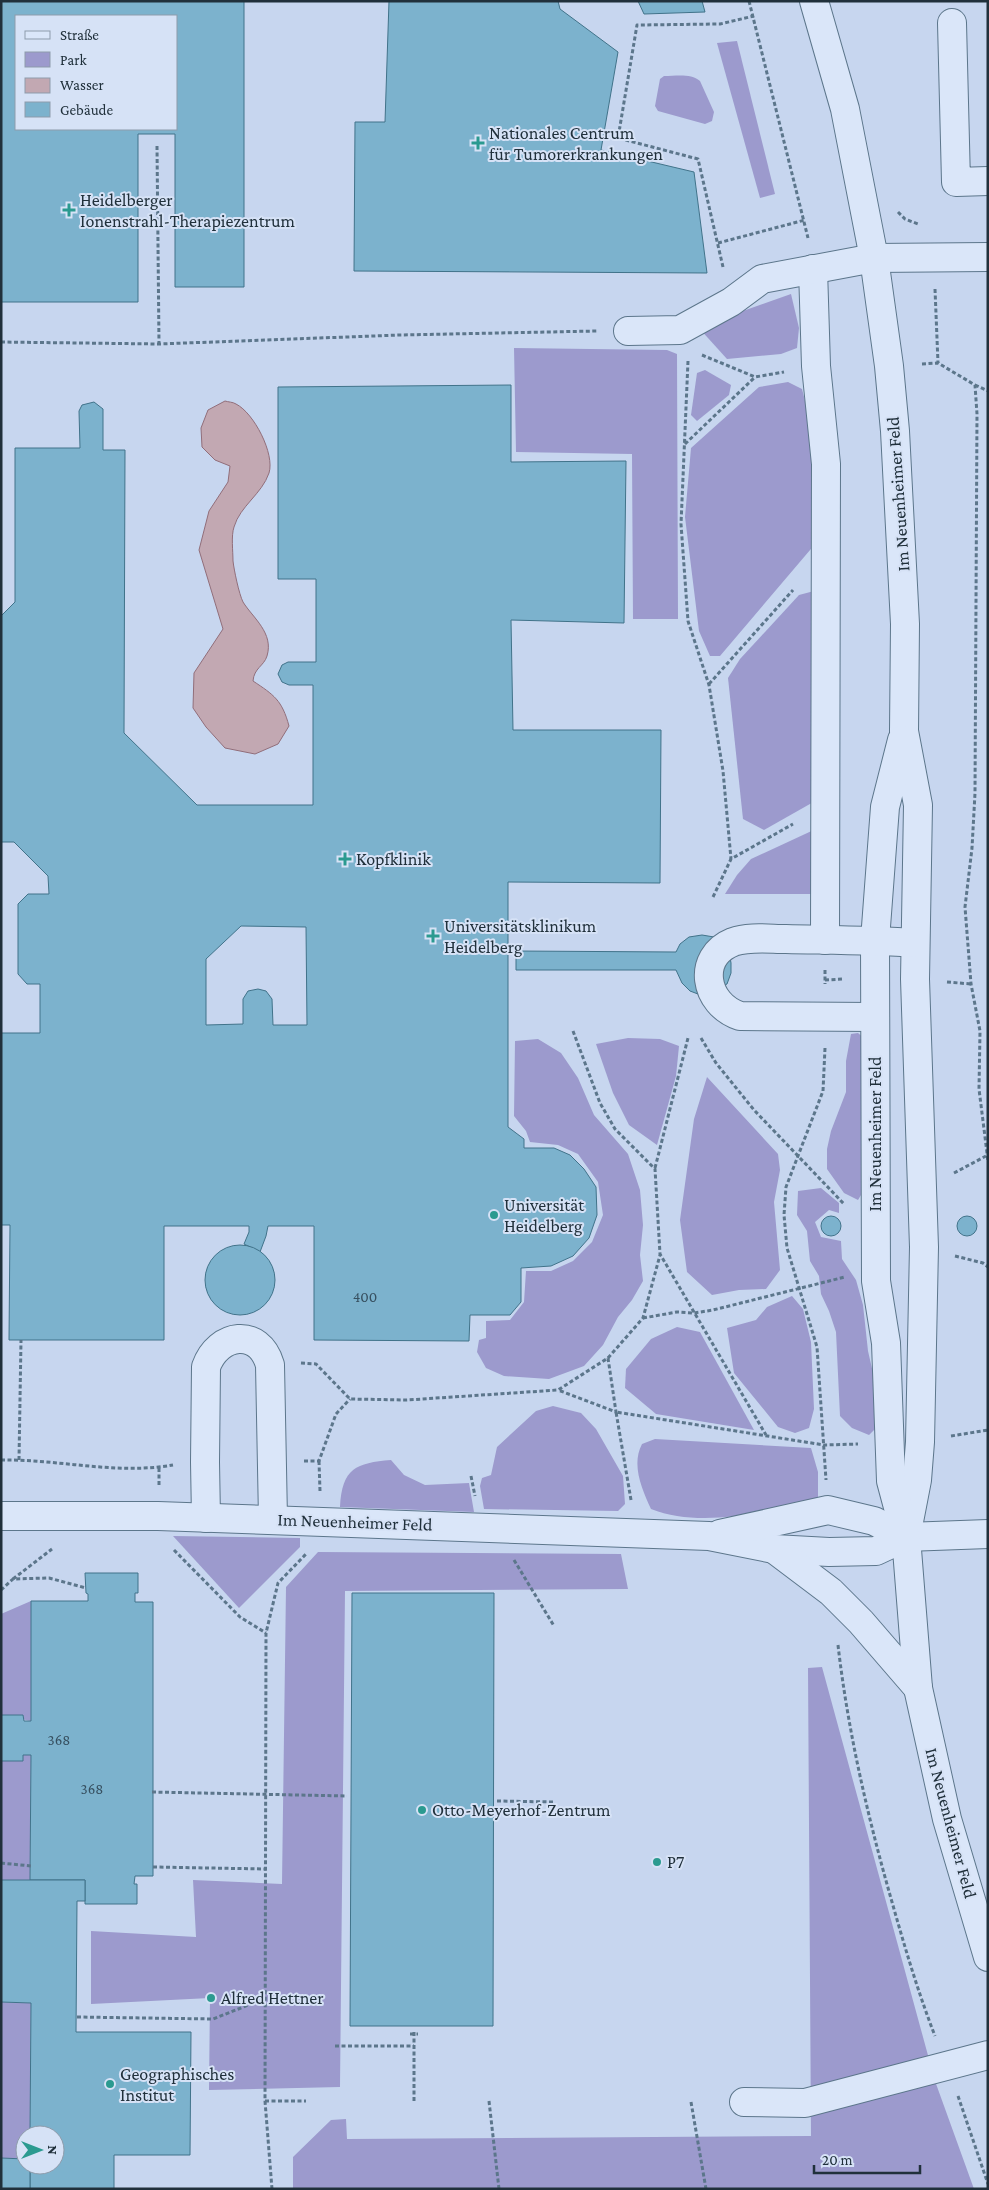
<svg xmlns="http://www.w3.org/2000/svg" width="989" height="2190" viewBox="0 0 989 2190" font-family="'Crimson Pro',serif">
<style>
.green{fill:#9c9acd}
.water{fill:#c2a8b2;stroke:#916e7a}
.building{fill:#7cb2cd;stroke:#41738a;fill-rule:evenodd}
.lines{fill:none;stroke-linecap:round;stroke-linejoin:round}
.minor-casing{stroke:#5c768b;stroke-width:30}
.path{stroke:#5c768b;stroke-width:3;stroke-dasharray:4 2.5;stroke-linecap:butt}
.minor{stroke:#dae6f9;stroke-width:28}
.poi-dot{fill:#2b9a90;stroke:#d6e2f6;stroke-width:2}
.labels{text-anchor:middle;stroke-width:4;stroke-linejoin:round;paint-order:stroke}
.number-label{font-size:15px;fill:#375060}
.poi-label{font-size:18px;fill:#20303b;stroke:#d6e2f6;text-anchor:start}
.street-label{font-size:18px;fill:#20303b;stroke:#d6e2f6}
</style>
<rect width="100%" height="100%" fill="#c7d6ef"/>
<g class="green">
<polygon points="737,41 775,194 760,198 717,43"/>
<path d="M 664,76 C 676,76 691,73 700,81 L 714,112 L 712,121 L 705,124 L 658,111 L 655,106 L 660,79 Z"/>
<polygon points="791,294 799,328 797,348 781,354 727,359 698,327"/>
<polygon points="514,348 667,350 677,354 678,619 633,619 632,454 516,452"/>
<polygon points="705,370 731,385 729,395 697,421 691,415 697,373"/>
<path d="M 788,382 L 802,389 C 816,439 815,492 816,543 L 720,656 L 710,656 L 699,631 L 685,517 L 691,448 L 759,387 Z"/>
<polygon points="814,591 817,800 764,830 743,819 728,678 740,659 799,595"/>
<polygon points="818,828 822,894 725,894 737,875 751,859"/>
<polygon points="858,1033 866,1040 864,1190 858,1200 844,1193 827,1169 827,1149 831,1131 846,1092 846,1061 851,1034"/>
<polygon points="628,1038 660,1039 679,1046 676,1076 657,1145 629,1125 613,1093 596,1044"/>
<polygon points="538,1039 561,1053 578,1078 594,1115 628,1154 640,1190 643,1225 640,1255 643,1281 632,1300 618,1317 603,1345 584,1366 549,1379 504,1376 486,1368 477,1352 479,1340 486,1338 486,1321 510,1320 524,1302 526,1271 551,1271 573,1261 592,1242 603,1215 598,1182 578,1154 558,1145 530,1142 526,1131 514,1116 515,1041"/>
<polygon points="707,1077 778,1154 780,1170 774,1202 780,1270 766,1289 739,1290 712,1295 687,1272 680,1220 694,1119"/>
<polygon points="821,1188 839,1203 839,1213 829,1210 815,1222 821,1237 841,1241 842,1259 856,1280 863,1305 868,1351 876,1386 878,1426 869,1435 852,1428 840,1416 836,1332 829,1311 821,1294 819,1276 810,1261 807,1231 797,1215 798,1191"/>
<polygon points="792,1296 803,1309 811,1342 814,1409 809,1428 795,1433 778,1427 734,1373 727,1328 756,1320 767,1307"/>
<polygon points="677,1327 700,1332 754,1430 656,1414 625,1388 626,1369 651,1339"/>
<polygon points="553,1406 581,1413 596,1429 623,1476 625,1504 618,1511 484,1509 480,1486 482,1478 491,1475 497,1447 536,1411"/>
<path d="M 655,1439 L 811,1448 L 818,1472 L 818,1501 C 766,1511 702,1529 651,1509 C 642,1489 631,1465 642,1444 Z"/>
<path d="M 391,1460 L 404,1475 L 425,1485 L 469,1483 L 474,1512 L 340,1507 C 342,1468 356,1463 391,1460 Z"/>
<polygon points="173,1536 300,1538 300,1547 239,1608"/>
<polygon points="318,1552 621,1554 628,1589 345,1591 340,2087 209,2090 210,1998 91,2004 91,1931 196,1937 193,1880 282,1884 286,1587"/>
<polygon points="31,1601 31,1721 1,1715 1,1614"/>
<polygon points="822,1667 935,2081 974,2189 293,2189 293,2157 331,2120 346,2119 347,2139 811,2136 808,1668"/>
<polygon points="23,1755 31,1755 30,1880 1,1880 1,1761 23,1761"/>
<polygon points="1,2002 31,2003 30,2135 25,2135 25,2159 1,2158"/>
</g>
<path class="water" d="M 225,401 C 228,402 233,402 236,404 C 254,413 275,454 269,473 C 262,494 240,506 234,527 C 231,536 233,551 233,561 C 234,570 239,594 243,602 C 253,618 274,633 267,656 C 264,666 254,668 253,681 C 274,695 282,700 289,726 L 278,744 L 255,754 L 225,748 L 206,727 L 193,708 L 194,673 L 223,629 L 199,550 L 209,511 L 228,482 L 230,466 L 215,460 L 202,447 L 201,428 L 208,410 Z"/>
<g class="building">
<path d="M 1,1 L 244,1 L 244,287 L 175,287 L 175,134 L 138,134 L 138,302 L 1,302 ZM 16,16 L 176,16 L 176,129 L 16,129 Z"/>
<polygon points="389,1 558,1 560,9 618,52 601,150 694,172 707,273 354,271 355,122 385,122"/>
<polygon points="638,1 702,1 705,12 644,14"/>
<path d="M 511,385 L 511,462 L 626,461 L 624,623 L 511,620 L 513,730 L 661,730 L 660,883 L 508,882 L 508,1127 L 524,1139 L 524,1148 L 554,1148 L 570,1155 L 584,1169 L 596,1187 L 597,1215 L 589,1238 L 573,1256 L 551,1266 L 521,1268 L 521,1302 L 510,1315 L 470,1315 L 469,1341 L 314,1340 L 314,1226 L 268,1226 L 266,1236 L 260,1252 L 244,1244 L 249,1232 L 249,1226 L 164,1226 L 164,1340 L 9,1340 L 10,1225 L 1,1225 L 1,1033 L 40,1033 L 40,984 L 27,984 L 18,974 L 18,904 L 28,894 L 49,894 L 48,876 L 14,842 L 1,842 L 1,616 L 15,602 L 15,448 L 80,448 L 79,411 L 82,405 L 94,402 L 103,409 L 103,450 L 125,450 L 124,733 L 197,805 L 313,805 L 313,685 L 289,685 L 282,682 L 278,674 L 282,665 L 288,662 L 316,662 L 316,579 L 278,579 L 278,387 ZM 241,926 L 306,927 L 307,1025 L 273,1025 L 272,999 L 266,991 L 258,989 L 248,991 L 243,999 L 243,1024 L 206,1025 L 206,959 Z"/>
<polygon points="702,935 714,937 722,943 729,952 731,963 731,973 727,984 708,993 698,994 690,991 682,983 676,970 516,970 516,951 676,952 680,944 689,937"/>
<circle cx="967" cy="1226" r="10"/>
<circle cx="831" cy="1226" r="10"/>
<circle cx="240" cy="1280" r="35"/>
<polygon points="85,1573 138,1573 138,1593 135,1593 135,1602 153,1602 153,1876 135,1876 134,1884 137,1884 137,1904 85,1904 85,1880 30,1880 31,1755 23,1755 23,1761 1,1761 1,1715 23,1715 24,1721 31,1721 31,1601 88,1601 88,1594 86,1593"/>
<polygon points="352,1593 494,1593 493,2026 350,2026"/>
<polygon points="1,1880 85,1880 85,1901 77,1901 76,2032 191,2032 190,2155 114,2155 114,2189 30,2189 30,2165 55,2165 55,2135 30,2135 31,2003 1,2002"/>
<polygon points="1,2158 25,2159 25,2165 30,2165 30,2189 1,2189"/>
</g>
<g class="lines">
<defs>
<g id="minor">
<polyline points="814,1 845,109 874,258 889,366 895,431 905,624 904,731 918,805 915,979 924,1247 920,1442 917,1480 906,1537"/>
<polyline points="952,23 956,182 988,181"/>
<polyline points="813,269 816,366 826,464 825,940"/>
<polyline points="628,331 680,330 731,302 762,279 874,258 988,257"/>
<polyline points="902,740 885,807 875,940 876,1281 886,1343 891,1481 906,1537 918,1688 947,1819 988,1957"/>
<path d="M 874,1017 L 740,1016 C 704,1004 696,957 733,942 C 749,936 770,939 786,939 C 829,940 872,940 915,943"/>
<polyline points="1,1516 158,1516 709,1536 774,1549 829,1552 876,1551 906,1537 988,1534"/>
<path d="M 206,1518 L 205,1462 L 206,1367 C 218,1333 259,1327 270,1365 L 273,1519"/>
<polyline points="720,1534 828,1510 874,1521 906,1537"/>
<polyline points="774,1549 831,1592 861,1622 918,1688"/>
<polyline points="744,2102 805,2103 988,2055"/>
</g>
</defs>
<use href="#minor" class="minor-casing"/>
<g class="path">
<polyline points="749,1 808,238"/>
<polyline points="604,135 618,138"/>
<polyline points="157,146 159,344"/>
<polyline points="898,212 905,219 918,224"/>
<polyline points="718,243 805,220"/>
<polyline points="723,267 698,159 618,138 637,25 720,24 754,16"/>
<polyline points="935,289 938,363"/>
<polyline points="1,342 159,344 400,335 597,331"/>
<polyline points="702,355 755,377 784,372"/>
<polyline points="688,361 681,524 688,621 709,685 723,771 731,859"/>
<polyline points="922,364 938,363 975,385 977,414 975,793 972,848 965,907 971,984 980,1031 979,1089 988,1161"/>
<polyline points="975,385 988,391"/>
<polyline points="685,444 755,377"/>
<polyline points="709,684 793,590"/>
<polyline points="713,897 731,859 793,824"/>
<polyline points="825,970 825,984"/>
<polyline points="825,980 843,979"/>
<polyline points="947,982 971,984"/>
<polyline points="573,1031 600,1103 615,1129 655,1169 660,1254 766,1435"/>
<polyline points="701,1038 716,1063 754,1110 844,1204"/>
<polyline points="825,1048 823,1091 786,1187 784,1215 787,1248 817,1347 826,1480"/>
<polyline points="655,1168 688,1038"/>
<polyline points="954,1173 986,1156"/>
<polyline points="955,1256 983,1263 988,1267"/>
<polyline points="643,1318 677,1312 694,1313 713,1310 845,1277"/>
<polyline points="608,1358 643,1318 660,1255"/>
<polyline points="301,1363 316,1364 350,1399 407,1400 558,1390 608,1358 616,1412 558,1390"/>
<polyline points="951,1436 988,1430"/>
<path d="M 1,1460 C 58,1459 116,1475 173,1465"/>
<polyline points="19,1460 21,1340"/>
<polyline points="304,1461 319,1461 336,1414 350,1399"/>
<polyline points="319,1461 320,1491"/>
<polyline points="471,1476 475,1496"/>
<polyline points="159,1485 159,1468"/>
<polyline points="631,1500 616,1412 824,1445 858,1444"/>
<polyline points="174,1550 240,1617 266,1633"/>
<polyline points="514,1560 554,1626"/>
<polyline points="13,1579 52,1549"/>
<polyline points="1,1590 13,1579 49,1578 86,1588"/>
<path d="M 838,1645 C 848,1732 868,1818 892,1902 C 905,1948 918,1992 935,2036"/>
<polyline points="152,1792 347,1796"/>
<polyline points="497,1801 554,1802"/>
<polyline points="1,1863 31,1866"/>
<polyline points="153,1867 266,1869"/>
<polyline points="77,2017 213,2019 266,1998"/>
<polyline points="414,2032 414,2101"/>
<polyline points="410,2034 418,2034"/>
<polyline points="335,2046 414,2046"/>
<polyline points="958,2096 988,2184"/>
<polyline points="265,2101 306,2101"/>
<polyline points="489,2101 499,2189"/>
<polyline points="691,2102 706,2189"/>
<polyline points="272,2189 265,2101 266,1633 278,1583 306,1554"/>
</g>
<use href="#minor" class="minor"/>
</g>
<g class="poi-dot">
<path d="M475.5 135.5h5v5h5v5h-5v5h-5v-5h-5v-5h5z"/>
<path d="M66.5 202.5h5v5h5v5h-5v5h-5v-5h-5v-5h5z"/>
<path d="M342.5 851.5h5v5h5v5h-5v5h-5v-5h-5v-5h5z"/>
<path d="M430.5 928.5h5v5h5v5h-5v5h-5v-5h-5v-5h5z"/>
<circle cx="494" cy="1215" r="5"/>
<circle cx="422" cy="1810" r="5"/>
<circle cx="657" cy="1862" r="5"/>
<circle cx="211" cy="1998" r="5"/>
<circle cx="110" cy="2084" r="5"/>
</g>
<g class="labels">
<g class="number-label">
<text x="365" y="1302">400</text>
<text x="59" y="1745">368</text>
<text x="92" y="1794">368</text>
</g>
<g class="poi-label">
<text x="489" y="139">Nationales Centrum<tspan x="489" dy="21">für Tumorerkrankungen</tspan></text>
<text x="80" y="206">Heidelberger<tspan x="80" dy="21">Ionenstrahl-Therapiezentrum</tspan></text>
<text x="356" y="865">Kopfklinik</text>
<text x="444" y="932">Universitätsklinikum<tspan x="444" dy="21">Heidelberg</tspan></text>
<text x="504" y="1211">Universität<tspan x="504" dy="21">Heidelberg</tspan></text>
<text x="432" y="1816">Otto-Meyerhof-Zentrum</text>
<text x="667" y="1868">P7</text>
<text x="221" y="2004">Alfred Hettner</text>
<text x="120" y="2080">Geographisches<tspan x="120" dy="21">Institut</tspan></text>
</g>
<g class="street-label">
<text transform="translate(898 494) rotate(-94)" y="6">Im Neuenheimer Feld</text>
<text transform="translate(875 1134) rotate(-90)" y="6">Im Neuenheimer Feld</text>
<text transform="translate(355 1522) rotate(2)" y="6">Im Neuenheimer Feld</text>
<text transform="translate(951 1823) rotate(75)" y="6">Im Neuenheimer Feld</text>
</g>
</g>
<rect width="989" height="2190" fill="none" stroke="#20303b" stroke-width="5"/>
<rect x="15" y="15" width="162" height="115" fill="#d6e2f6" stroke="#8d9bab"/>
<rect x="25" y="31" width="25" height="8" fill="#dae6f9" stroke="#8d9bab"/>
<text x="60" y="40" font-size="15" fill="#20303b">Straße</text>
<rect x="25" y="52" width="25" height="15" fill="#9c9acd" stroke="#8d9bab"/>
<text x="60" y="65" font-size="15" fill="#20303b">Park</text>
<rect x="25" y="78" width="25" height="15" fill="#c2a8b2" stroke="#8d9bab"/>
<text x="60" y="90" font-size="15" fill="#20303b">Wasser</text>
<rect x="25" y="102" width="25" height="15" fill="#7cb2cd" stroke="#8d9bab"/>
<text x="60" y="115" font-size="15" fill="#20303b">Gebäude</text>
<g transform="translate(40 2150) rotate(90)"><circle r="24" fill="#d6e2f6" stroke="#8d9bab"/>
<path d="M0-4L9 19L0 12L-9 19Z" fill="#2b9a90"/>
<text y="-8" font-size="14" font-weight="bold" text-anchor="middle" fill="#20303b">N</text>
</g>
<path d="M814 2165v8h106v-8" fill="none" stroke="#20303b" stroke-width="2.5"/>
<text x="822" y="2165" font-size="15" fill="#20303b" stroke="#d6e2f6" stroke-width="4" paint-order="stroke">20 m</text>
</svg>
